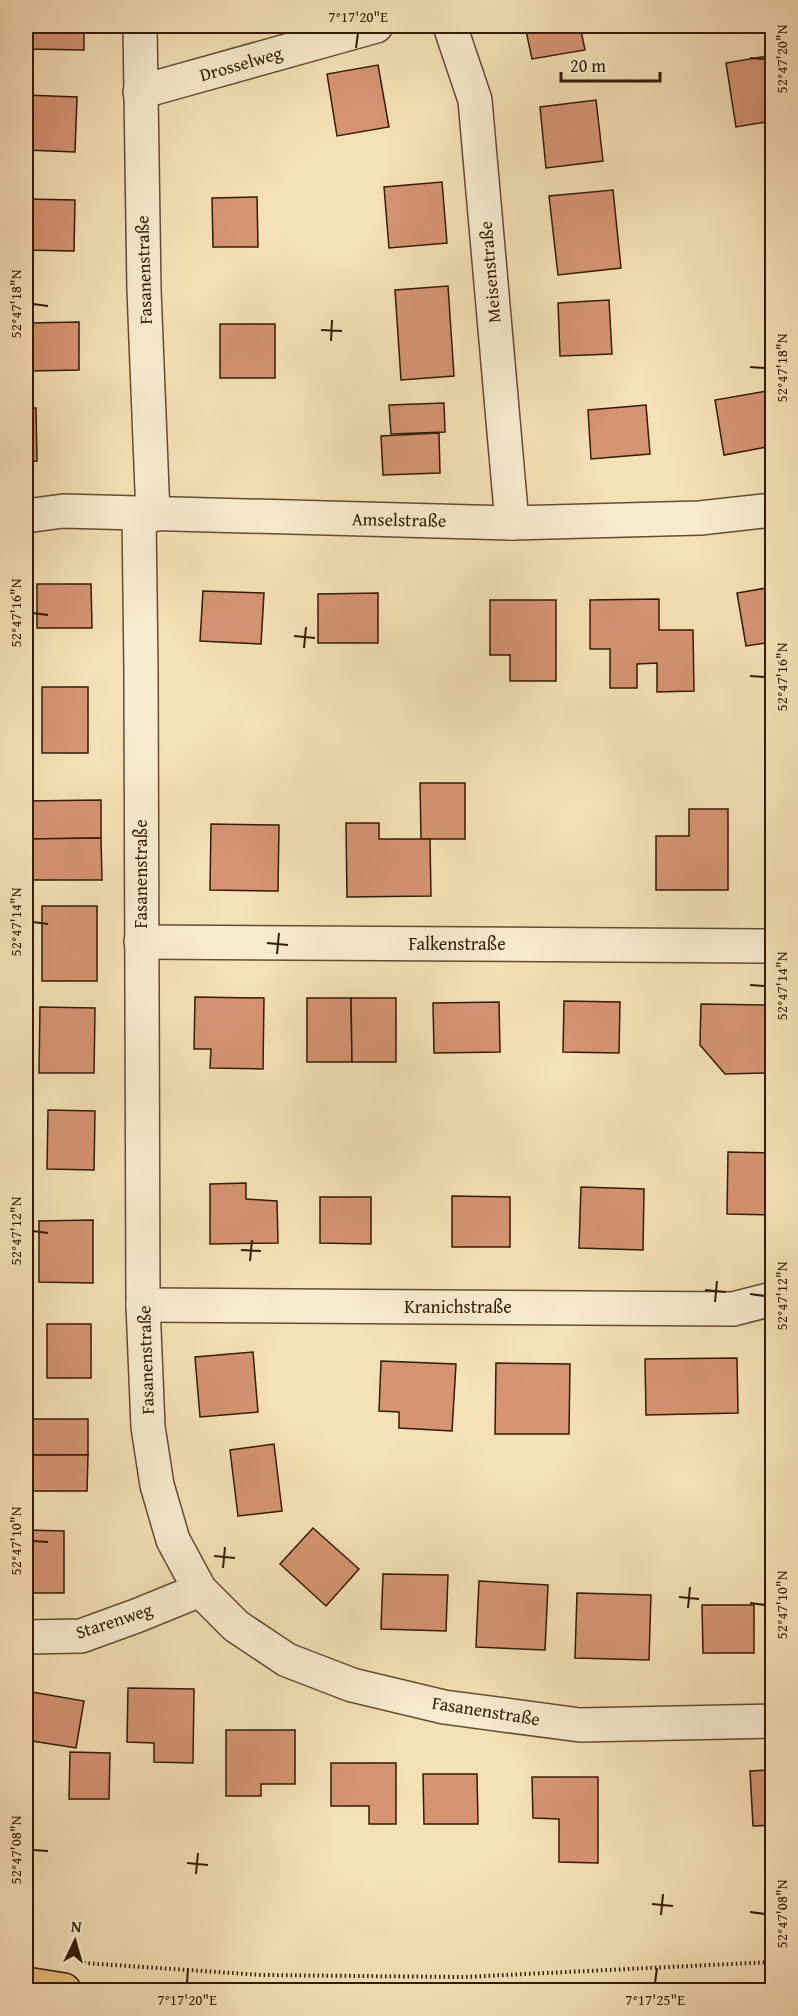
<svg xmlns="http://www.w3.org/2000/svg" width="798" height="2016" viewBox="0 0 798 2016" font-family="'Gentium Book Plus',serif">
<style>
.building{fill:#d69473;stroke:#331b02;stroke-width:1.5}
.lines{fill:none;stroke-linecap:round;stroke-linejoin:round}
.street-casing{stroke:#644c2f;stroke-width:36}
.primary-casing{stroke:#331b02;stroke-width:36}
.path{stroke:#331b02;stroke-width:4;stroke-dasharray:1.5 3;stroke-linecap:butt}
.street{stroke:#f8ecd0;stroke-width:33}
.primary{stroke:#eac07c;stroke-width:33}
.ticks{fill:none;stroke:#331b02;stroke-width:2}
.labels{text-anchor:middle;stroke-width:4.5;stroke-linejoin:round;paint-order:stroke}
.street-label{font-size:18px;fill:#331b02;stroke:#f8ecd0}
.neatline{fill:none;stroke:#331b02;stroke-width:2}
.ticks-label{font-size:15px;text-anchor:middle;fill:#331b02}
</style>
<rect width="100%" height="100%" fill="#f5e1b7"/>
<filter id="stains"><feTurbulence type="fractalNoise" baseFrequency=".00333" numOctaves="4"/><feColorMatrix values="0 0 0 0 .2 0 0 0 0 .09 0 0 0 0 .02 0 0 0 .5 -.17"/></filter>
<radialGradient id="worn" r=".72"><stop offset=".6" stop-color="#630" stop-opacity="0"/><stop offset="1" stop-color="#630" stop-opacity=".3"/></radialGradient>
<g class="building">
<polygon points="27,26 84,26 84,50 26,49"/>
<rect x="207" y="26" width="66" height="3"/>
<rect x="273" y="26" width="65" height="3"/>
<polygon points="525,26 580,26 585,50 532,59"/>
<polygon points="772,55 772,121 736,127 726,63"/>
<polygon points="378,65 389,127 337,136 327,74"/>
<polygon points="26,95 77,97 75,152 26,150"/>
<polygon points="596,100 603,161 546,168 540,107"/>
<polygon points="442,182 447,243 389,248 384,187"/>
<polygon points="766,188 772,188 772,245"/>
<polygon points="613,190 621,268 558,275 549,196"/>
<polygon points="257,197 258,247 213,247 212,198"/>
<polygon points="26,199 75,200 74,251 26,250"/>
<polygon points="448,286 454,376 401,380 395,290"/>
<polygon points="609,300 612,354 560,356 558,303"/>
<polygon points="79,322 79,370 28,371 27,323"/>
<rect x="220" y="324" width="55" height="54"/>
<polygon points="772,390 772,446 724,455 715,400"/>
<polygon points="444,403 445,432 391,434 389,405"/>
<polygon points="646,405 650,454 591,459 588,410"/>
<polygon points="26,408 36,408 37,461 26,462"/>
<polygon points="439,433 440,473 383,475 381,436"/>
<polygon points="37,584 91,584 92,628 37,628"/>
<polygon points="772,587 772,642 746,646 737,593"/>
<polygon points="203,591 264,593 261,644 200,641"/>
<polygon points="378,593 378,643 318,643 318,594"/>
<polygon points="659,599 659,630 693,630 694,691 657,692 657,663 637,664 637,688 610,688 610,649 590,649 590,600"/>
<polygon points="490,600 556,600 556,681 510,681 510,655 490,655"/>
<rect x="42" y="687" width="46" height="66"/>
<polygon points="420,783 465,783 465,839 421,839"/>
<polygon points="101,800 101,838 26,839 26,801"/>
<polygon points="689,809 728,809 728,890 656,890 656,836 689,836"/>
<polygon points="346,823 379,823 379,839 430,839 431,896 347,897"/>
<polygon points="211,824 279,825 278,891 210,890"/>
<polygon points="101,838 102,880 26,880 26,839"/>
<rect x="42" y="906" width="55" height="75"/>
<polygon points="195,997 264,998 263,1069 210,1068 211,1049 194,1049"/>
<polygon points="307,998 351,998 352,1062 307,1062"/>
<polygon points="351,998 396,998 396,1062 352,1062"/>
<polygon points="564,1001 620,1002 619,1053 563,1052"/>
<polygon points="499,1002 500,1052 434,1053 433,1003"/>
<polygon points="701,1004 770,1005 769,1073 725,1074 700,1045"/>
<polygon points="40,1007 95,1008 94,1073 39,1073"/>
<polygon points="48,1110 95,1111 94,1170 47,1169"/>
<polygon points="728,1152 772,1153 772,1215 727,1214"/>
<polygon points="246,1183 246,1199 277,1201 278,1243 210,1244 210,1184"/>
<polygon points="581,1187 644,1189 643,1250 579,1248"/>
<polygon points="452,1196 510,1197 510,1247 452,1247"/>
<polygon points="320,1197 371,1197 371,1244 320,1243"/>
<polygon points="93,1220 93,1283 39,1282 39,1221"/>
<rect x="47" y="1324" width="44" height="54"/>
<polygon points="253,1352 258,1412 200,1417 195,1357"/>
<polygon points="737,1358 738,1413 646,1415 645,1359"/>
<polygon points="381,1361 456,1364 452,1431 399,1428 399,1412 379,1411"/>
<polygon points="496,1363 570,1364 569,1434 495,1434"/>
<rect x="26" y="1419" width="62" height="36"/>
<polygon points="274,1444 282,1511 238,1516 230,1450"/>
<polygon points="26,1455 88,1455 87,1491 26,1491"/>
<polygon points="313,1528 359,1569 326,1606 280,1564"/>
<polygon points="26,1530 64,1531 64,1593 26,1593"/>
<polygon points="383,1574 448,1575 446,1631 381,1629"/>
<polygon points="479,1581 548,1585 545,1650 476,1647"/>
<polygon points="577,1593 651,1595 649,1660 575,1658"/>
<polygon points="702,1605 754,1605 754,1653 703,1653"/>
<polygon points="128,1688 194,1689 193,1763 154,1762 154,1743 127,1742"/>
<polygon points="26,1691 84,1701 76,1748 26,1740"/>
<polygon points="226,1730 295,1730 295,1784 261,1784 261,1796 226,1796"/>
<polygon points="70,1752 110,1753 109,1799 69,1799"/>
<polygon points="331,1763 396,1763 396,1824 369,1824 369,1806 331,1806"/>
<polygon points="772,1770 772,1825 753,1826 750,1771"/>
<polygon points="423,1774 477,1774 478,1824 424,1824"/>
<polygon points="532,1777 598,1777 598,1863 559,1862 559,1819 533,1818"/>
</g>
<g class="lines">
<defs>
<g id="street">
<polyline points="140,26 144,290 153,515"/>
<polyline points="450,26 475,100 512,523"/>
<polyline points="140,92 376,26"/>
<polyline points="139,514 141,672 143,1305 148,1427 157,1485 173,1540 200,1590 236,1626 287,1660 352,1685 444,1707 580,1725 772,1721"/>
<polyline points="26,516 63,511 512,523 700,518 772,510"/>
<polyline points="141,942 772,946"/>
<polyline points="143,1305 733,1309 772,1299"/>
<polyline points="26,1637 81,1636 136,1616 200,1590"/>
</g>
<polyline id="primary" points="26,1984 64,1990"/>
</defs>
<use href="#street" class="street-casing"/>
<use href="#primary" class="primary-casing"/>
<polyline class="path" points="84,1963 262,1975 464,1977 772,1962"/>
<use href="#street" class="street"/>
<use href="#primary" class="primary"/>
</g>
<path class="ticks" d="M 356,48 L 358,33M 750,58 L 765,59M 33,304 L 48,306M 321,330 L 342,331M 331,341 L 332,320M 750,367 L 765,368M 33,613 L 48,615M 294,636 L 315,638M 304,648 L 306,627M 750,676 L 765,677M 33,922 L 48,924M 267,943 L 288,945M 277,954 L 279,933M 750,985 L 765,986M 33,1231 L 48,1233M 241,1250 L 261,1251M 250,1261 L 252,1240M 705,1290 L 726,1292M 750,1294 L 765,1296M 715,1302 L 717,1281M 33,1541 L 48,1542M 214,1556 L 235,1558M 223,1568 L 225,1547M 679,1597 L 699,1599M 750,1603 L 765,1605M 688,1608 L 690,1587M 33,1850 L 48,1851M 187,1863 L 208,1865M 196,1874 L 198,1853M 652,1904 L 673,1906M 750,1912 L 765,1914M 661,1915 L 663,1894M 187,1983 L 188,1968M 655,1983 L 657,1968"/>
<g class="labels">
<g class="street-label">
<text transform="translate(241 64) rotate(-16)" y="6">Drosselweg</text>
<text transform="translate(144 270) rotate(-92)" y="6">Fasanenstraße</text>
<text transform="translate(490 272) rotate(-95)" y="6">Meisenstraße</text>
<text transform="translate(399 520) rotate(1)" y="6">Amselstraße</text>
<text transform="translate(141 874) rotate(-90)" y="6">Fasanenstraße</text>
<text x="457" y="950">Falkenstraße</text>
<text x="458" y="1313">Kranichstraße</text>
<text transform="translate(146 1360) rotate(-92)" y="6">Fasanenstraße</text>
<text transform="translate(114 1621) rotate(-18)" y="6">Starenweg</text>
<text transform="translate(486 1711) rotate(9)" y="6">Fasanenstraße</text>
</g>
</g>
<rect width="798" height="2016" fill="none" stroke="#f5e1b7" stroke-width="66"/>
<g transform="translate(75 1941) rotate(5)" stroke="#f8ecd0" stroke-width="4.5" paint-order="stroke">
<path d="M0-4.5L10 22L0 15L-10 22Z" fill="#331b02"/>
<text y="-9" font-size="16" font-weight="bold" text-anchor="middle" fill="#331b02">N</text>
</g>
<path d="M561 72v9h99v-9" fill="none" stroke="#331b02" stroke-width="3"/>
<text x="570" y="72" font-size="18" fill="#331b02" stroke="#f8ecd0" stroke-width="4.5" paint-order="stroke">20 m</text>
<rect x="33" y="33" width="732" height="1950" class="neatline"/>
<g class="ticks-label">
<text x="358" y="22">7°17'20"E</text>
<text transform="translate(782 59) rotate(-90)" y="5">52°47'20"N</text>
<text transform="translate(16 304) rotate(-90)" y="5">52°47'18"N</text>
<text transform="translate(782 368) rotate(-90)" y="5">52°47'18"N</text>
<text transform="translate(16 613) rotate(-90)" y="5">52°47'16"N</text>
<text transform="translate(782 677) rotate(-90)" y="5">52°47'16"N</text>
<text transform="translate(16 922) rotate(-90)" y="5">52°47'14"N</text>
<text transform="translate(782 986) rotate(-90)" y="5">52°47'14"N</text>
<text transform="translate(16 1231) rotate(-90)" y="5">52°47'12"N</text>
<text transform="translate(782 1296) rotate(-90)" y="5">52°47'12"N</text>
<text transform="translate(16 1541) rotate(-90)" y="5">52°47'10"N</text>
<text transform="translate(782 1605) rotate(-90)" y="5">52°47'10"N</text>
<text transform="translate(16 1850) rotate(-90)" y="5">52°47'08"N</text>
<text transform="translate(782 1914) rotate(-90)" y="5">52°47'08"N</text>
<text x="187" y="2005">7°17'20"E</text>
<text x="655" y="2005">7°17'25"E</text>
</g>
<rect width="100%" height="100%" filter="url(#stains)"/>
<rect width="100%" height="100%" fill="url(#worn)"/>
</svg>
